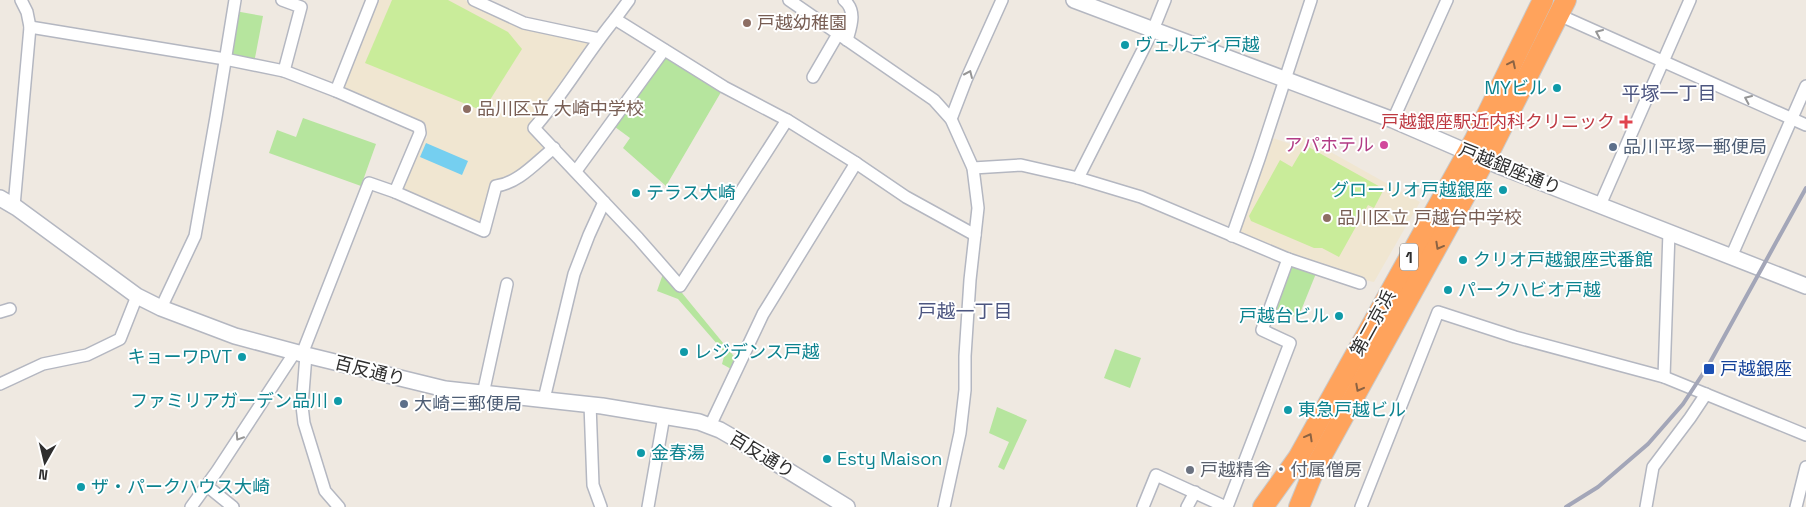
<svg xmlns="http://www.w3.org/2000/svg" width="1806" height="507" viewBox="0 0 1806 507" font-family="'Space Grotesk','Noto Sans JP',sans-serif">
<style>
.education{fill:#f0e6d1}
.green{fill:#b6e59e}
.pitch{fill:#c9ec9a}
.water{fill:#75cff0}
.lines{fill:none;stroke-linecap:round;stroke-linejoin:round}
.street-casing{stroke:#b4b7c1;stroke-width:14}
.secondary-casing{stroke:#b4b7c1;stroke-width:18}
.highway-casing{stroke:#c9c9c9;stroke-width:22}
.street{stroke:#fff;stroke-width:11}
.secondary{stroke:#fff;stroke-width:15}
.highway{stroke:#ffa35c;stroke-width:20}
.rail{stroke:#a3a6b8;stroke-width:4}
.oneway{stroke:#969696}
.oneway2{stroke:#8c6343}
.education-dot{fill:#8d6e63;stroke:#fff;stroke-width:2}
.culture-dot{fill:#0f9aa8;stroke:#fff;stroke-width:2}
.health-dot{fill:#e0444e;stroke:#fff;stroke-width:2}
.hotel-dot{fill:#d1479c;stroke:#fff;stroke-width:2}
.service-dot{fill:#5c6f8a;stroke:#fff;stroke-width:2}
.transit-dot{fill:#1a4fb4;stroke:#fff;stroke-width:2}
.worship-dot{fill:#6b7280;stroke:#fff;stroke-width:2}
.labels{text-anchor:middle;stroke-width:4;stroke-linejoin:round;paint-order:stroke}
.shield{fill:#fff;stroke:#6d6d6d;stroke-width:1}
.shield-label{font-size:16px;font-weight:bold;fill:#2e2e2e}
.education-label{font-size:18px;fill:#785e54;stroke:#fff;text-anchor:start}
.culture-label{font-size:18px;fill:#0d838f;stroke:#fff;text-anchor:start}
.health-label{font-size:18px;fill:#be3a42;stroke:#fff;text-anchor:end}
.hotel-label{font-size:18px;fill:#b23c85;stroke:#fff;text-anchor:end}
.service-label{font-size:18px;fill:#4e5e75;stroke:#fff;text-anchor:start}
.street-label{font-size:18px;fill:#2e2e2e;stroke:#fff}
.transit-label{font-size:18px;fill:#164399;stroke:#fff;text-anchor:start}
.worship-label{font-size:18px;fill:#5b616d;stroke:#fff;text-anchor:start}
.neighbourhood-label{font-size:19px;fill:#4d5680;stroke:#fff}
</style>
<rect width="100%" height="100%" fill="#efe9e1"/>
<g class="education">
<polygon points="377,0 465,0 512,24 583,38 588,44 556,95 530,127 549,147 515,176 504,182 482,224 477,225 402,192 402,186 421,139 427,138 426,124 342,89"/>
<polygon points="1302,136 1420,202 1374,282 1354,278 1289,256 1237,234 1270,137 1296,146"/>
</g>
<g class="green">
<polygon points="235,11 263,16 254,63 227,58"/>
<polygon points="664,50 724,87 666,186 623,148 630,138 611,124"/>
<polygon points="303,118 376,144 361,186 269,153 277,130 296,137"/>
<polygon points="1289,262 1317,271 1298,318 1273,308"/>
<polygon points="664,271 737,360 733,370 722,364 725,353 678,299 657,291"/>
<polygon points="1115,349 1141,358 1130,388 1104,378"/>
<polygon points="997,407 1027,420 1004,470 998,467 1009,442 989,433"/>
</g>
<g class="pitch">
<polygon points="392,0 448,0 508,32 522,49 483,111 365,63"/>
<polygon points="1305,145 1384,189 1374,208 1368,205 1339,257 1322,248 1314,248 1251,221 1249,216 1280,160 1292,167"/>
</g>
<polygon class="water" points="426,143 468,161 462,175 420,157"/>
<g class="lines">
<defs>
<g id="street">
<polyline points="282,0 301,7 284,71"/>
<polyline points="474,0 524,23 599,39"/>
<polyline points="629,0 615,19 724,87 787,120 856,163 906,197 975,235"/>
<polyline points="789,0 934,100 951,119 973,168 978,208 970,280 965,356 965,390 960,433 944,507"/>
<path d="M 844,0 C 857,11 851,26 847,40"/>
<polyline points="1559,15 1806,125"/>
<path d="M 615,19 C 586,54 564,94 534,128 L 638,238 L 680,286 L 787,120"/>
<polyline points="30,27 225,59 284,71 336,91 419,127 420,133 395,192 369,183 302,354"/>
<polyline points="813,77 838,34"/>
<polyline points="336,91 372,0"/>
<polyline points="951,119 966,80 1002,0"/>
<polyline points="1393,120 1447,0"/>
<polyline points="973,168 1021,165 1078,178 1141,197 1288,259 1360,283"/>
<polyline points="576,171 664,50"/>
<polyline points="1078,178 1153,30 1165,0"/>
<path d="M 395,192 L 484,231 L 496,186 C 519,183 536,162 554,148"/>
<polyline points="1600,205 1690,0"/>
<polyline points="14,206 30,27 27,12 21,0"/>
<polyline points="1232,236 1259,159 1311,0"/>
<polyline points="1731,257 1806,86"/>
<polyline points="161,308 195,236 216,117 235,0"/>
<polyline points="0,312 10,309"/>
<polyline points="306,355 302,406 304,423 325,491 339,507"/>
<polyline points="1664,377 1669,232"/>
<polyline points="0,384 43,364 87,355 120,339 137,296"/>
<polyline points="483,394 507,284"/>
<polyline points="544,399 574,274 589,235 604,202"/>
<polyline points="590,404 593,485 601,507"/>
<polyline points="710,426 763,314 856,163"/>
<polyline points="207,486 233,507"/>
<polyline points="191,507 217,471 295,352"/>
<polyline points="648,507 664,416"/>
<polyline points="1143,507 1156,475 1226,507"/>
<polyline points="1187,507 1195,492"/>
<polyline points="1227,507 1290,343 1262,330 1288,259"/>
<polyline points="1361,507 1438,312 1515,337 1664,377 1806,435"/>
<polyline points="1646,507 1653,467 1690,418 1706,394"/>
<polyline points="1796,507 1806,467"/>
</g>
<g id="secondary">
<polyline points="1074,0 1393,120 1497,165 1806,286"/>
<polyline points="0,198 17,208 137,296 161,308 235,336 306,355 445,389 602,406 699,422 720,430 753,449 847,507"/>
</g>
<g id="highway">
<polyline points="1263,507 1298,458 1475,139 1543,0"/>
<polyline points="1299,507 1315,468 1492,147 1566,0"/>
</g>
</defs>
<use href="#street" class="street-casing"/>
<use href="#secondary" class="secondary-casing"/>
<use href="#highway" class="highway-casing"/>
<use href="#street" class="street"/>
<use href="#secondary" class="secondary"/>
<use href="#highway" class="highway"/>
<polyline class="rail" points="1566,507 1598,487 1648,444 1683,404 1708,366 1806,188"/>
</g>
<defs><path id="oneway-chevron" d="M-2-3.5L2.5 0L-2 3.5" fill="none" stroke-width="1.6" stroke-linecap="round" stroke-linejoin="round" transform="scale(1.25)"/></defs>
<g class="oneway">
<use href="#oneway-chevron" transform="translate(1599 33) rotate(-156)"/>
<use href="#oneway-chevron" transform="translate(969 74) rotate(-66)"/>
<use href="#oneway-chevron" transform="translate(1748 99) rotate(-156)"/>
<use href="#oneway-chevron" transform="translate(239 437) rotate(123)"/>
</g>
<g class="oneway2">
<use href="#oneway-chevron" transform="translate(1512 64) rotate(-64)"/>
<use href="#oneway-chevron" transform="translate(1439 246) rotate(119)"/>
<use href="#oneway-chevron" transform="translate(1359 388) rotate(118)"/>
<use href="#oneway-chevron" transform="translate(1309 437) rotate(-61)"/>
</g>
<g class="education-dot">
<circle cx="747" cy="23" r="5"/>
<circle cx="467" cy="109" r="5"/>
<circle cx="1327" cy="218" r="5"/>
</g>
<g class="culture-dot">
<circle cx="1125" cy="45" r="5"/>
<circle cx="1557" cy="88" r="5"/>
<circle cx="1503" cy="190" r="5"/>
<circle cx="636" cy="193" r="5"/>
<circle cx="1463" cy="260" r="5"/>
<circle cx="1448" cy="290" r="5"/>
<circle cx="1339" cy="316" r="5"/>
<circle cx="684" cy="352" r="5"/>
<circle cx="242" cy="357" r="5"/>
<circle cx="338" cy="401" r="5"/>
<circle cx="1288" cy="410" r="5"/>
<circle cx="641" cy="453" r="5"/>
<circle cx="827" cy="459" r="5"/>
<circle cx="81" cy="487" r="5"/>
</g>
<path class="health-dot" d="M1623.5 114.5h5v5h5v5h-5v5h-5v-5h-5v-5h5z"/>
<circle class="hotel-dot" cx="1384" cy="145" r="5"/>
<g class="service-dot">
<circle cx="1613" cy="147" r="5"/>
<circle cx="404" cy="404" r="5"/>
</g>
<rect class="transit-dot" x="1703" y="363" width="12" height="12" rx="2.5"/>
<circle class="worship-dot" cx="1190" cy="470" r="5"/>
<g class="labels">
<rect class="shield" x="1400" y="243.5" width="18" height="27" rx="4"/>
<g class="shield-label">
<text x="1409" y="263">1</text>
</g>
<g class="education-label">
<text x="757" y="29">戸越幼稚園</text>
<text x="477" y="115">品川区立 大崎中学校</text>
<text x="1337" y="224">品川区立 戸越台中学校</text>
</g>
<g class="culture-label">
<text x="1135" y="51">ヴェルディ戸越</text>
<text x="1547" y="94" text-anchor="end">MYビル</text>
<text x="1493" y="196" text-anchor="end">グローリオ戸越銀座</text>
<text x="646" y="199">テラス大崎</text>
<text x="1473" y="266">クリオ戸越銀座弐番館</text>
<text x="1458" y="296">パークハビオ戸越</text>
<text x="1329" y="322" text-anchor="end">戸越台ビル</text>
<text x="694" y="358">レジデンス戸越</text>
<text x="232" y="363" text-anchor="end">キョーワPVT</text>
<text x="328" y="407" text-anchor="end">ファミリアガーデン品川</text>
<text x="1298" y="416">東急戸越ビル</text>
<text x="651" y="459">金春湯</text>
<text x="837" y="465">Esty Maison</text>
<text x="91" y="493">ザ・パークハウス大崎</text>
</g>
<g class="health-label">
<text x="1615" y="128">戸越銀座駅近内科クリニック</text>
</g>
<g class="hotel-label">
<text x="1374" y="151">アパホテル</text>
</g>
<g class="service-label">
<text x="1623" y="153">品川平塚一郵便局</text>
<text x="414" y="410">大崎三郵便局</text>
</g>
<g class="street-label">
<text transform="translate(1510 169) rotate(22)" y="6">戸越銀座通り</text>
<text transform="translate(1373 323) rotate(-61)" y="6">第二京浜</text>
<text transform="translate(370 371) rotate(14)" y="6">百反通り</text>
<text transform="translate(762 455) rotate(31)" y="6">百反通り</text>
</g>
<g class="transit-label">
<text x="1720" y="375">戸越銀座</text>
</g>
<g class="worship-label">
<text x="1200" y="476">戸越精舎・付属僧房</text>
</g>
<g class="neighbourhood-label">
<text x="1669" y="100">平塚一丁目</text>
<text x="965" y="318">戸越一丁目</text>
</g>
</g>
<g transform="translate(45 462) rotate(188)" stroke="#ffffff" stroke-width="4" paint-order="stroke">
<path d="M0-4L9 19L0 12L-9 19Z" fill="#2e2e2e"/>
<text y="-8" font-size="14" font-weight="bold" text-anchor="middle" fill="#2e2e2e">N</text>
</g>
</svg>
